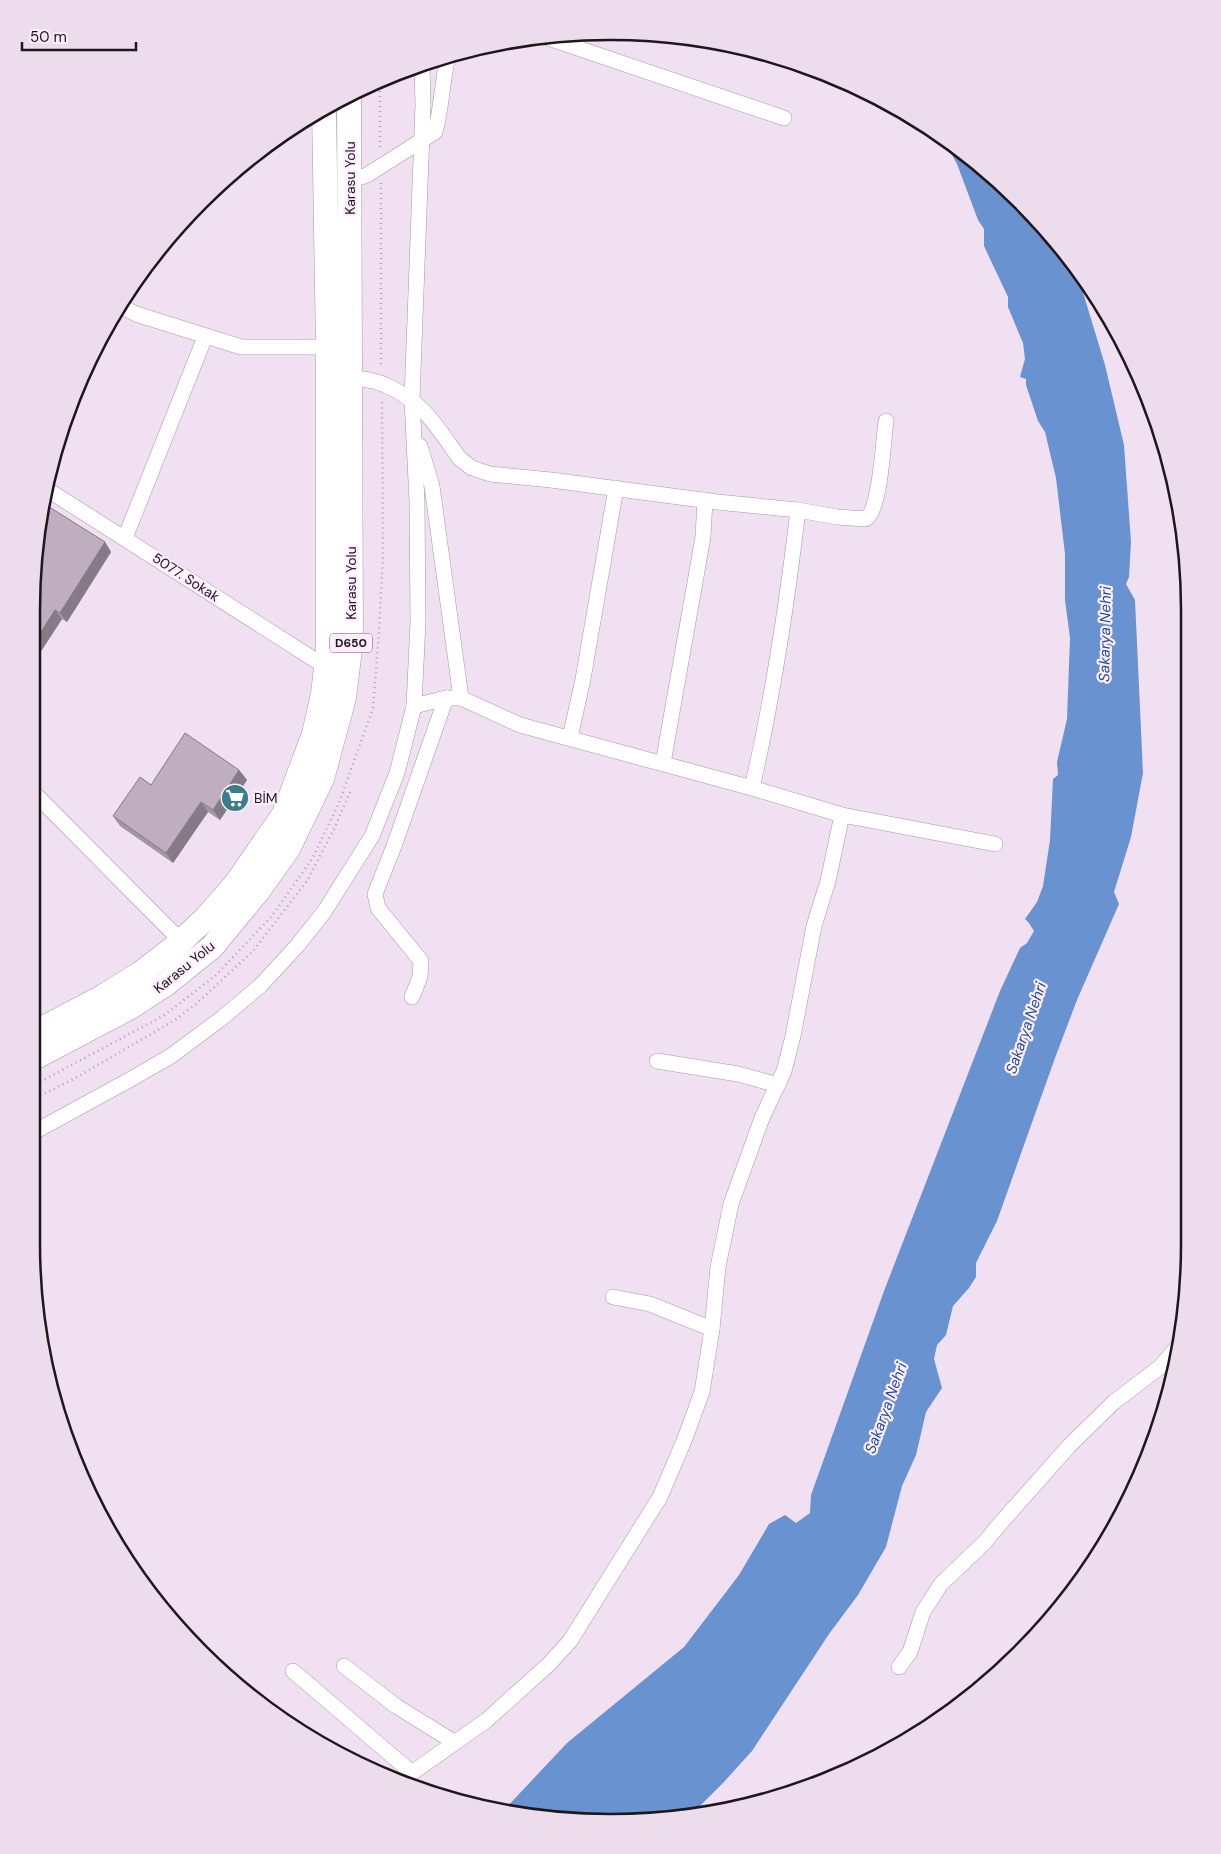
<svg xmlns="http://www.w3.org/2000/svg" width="1221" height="1854" viewBox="0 0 1221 1854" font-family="'DM Sans',sans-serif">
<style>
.water{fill:#6992d0}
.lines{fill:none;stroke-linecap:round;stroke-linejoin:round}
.minor-casing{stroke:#a797a7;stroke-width:16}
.trunk-casing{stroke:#a797a7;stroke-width:25}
.path{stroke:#afa1af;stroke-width:2.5;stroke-dasharray:1 4;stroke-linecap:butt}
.minor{stroke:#fff;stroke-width:15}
.trunk{stroke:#fff;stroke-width:24}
.wall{fill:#a396a3}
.shaded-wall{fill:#857a85}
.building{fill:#beaebe;stroke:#857a85}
.labels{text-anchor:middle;stroke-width:4.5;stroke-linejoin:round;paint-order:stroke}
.shield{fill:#ffedfe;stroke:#625861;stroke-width:1}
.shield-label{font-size:12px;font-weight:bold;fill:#1e181e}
.street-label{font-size:14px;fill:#1e181e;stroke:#ffedfe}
.poi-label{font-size:14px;fill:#1e181e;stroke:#ffedfe;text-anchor:start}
.water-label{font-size:15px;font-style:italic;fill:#1b4e99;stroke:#ffedfe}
.rim{fill:none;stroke:#1e181e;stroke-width:2.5}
</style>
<rect width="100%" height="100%" fill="#f1e0f1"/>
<polygon class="water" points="944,140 993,175 1070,258 1075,266 1105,365 1124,445 1131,542 1129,577 1126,584 1135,600 1143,773 1131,837 1114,892 1119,904 1077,1000 1055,1058 997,1221 976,1263 976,1277 969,1288 953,1306 946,1335 937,1345 934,1359 942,1388 926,1412 916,1455 902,1486 886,1547 858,1595 829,1634 752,1751 723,1783 692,1814 649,1821 572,1821 504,1810 567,1743 684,1647 739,1575 769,1524 785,1515 796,1523 810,1513 811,1495 884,1291 1000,991 1020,948 1027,943 1034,931 1029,923 1025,919 1037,902 1043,886 1050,840 1053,779 1058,775 1057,762 1067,719 1070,638 1065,600 1065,554 1056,478 1045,432 1038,421 1026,385 1026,379 1020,377 1025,359 1023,343 1008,307 1008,297 984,246 984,229 978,220 957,164"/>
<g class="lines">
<defs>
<g id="minor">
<polyline points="545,37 784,118"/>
<path d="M 350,181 L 367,175 L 435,132 C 442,107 442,81 448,56"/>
<polyline points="123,307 136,314 241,347 328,347"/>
<path d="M 351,377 C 362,379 375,380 385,385 C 423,401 437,427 460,459 L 472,468 L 490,474 L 551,480 L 717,502 L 798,510 L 837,517 L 866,519 C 881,508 883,441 886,421"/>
<polyline points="420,446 432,486 461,698"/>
<polyline points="45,488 326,667"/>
<polyline points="125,538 205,337"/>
<polyline points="570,738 583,679 616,488"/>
<polyline points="663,763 703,537 705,500"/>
<path d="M 752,788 C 773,697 787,604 798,510"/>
<polyline points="36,795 181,941"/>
<polyline points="842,815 995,844"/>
<polyline points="412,997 420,977 421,961 378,908 375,894 394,846 446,698"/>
<polyline points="657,1061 738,1074 778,1085"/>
<polyline points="36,1131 131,1079 171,1056 222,1018 260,986 297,946 324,912 372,836 397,773 414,706 418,621 417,502 412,399 423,105 422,65"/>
<polyline points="613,1297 650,1304 712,1329"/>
<polyline points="344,1666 396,1706 454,1742"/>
<polyline points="899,1667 910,1652 923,1612 941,1584 985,1542 998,1526 1069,1446 1114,1402 1160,1367 1179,1345"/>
<polyline points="293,1671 411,1772"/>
<polyline points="399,1782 487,1720 549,1664 570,1641 660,1497 684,1441 702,1392 712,1329 718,1267 731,1204 762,1118 784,1071 793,1036 814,926 828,881 842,815 752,788 520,725 461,698 446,698 414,706"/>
</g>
<g id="trunk">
<polyline points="36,1032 104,996 141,973 176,946 206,918 235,885 284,814 314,734 323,694 328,651 328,347 324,110"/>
<polyline points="36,1057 129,1008 166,984 212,947 258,891 288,849 322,779 344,698 351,641 349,94"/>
</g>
</defs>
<use href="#minor" class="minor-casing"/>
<use href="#trunk" class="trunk-casing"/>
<g class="path">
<polyline points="380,81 380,150"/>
<polyline points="381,183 381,367"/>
<polyline points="36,1084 163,1016 215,976 272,916 312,859 339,803 373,708 379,632 383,556 382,400"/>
<polyline points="36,1098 79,1076 175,1020 196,1004 253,951 307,881 334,829 351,790"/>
</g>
<use href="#minor" class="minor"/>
<use href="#trunk" class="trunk"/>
</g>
<g class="wall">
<polygon points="36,535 105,542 111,552 67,622 62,619 36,659"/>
<polygon points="239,770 247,780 220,820 208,812 173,863 120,826 113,816"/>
</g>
<g class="shaded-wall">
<polygon points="105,542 111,552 67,622 60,613"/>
<polygon points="55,610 62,619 36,659 36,640"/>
<polygon points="239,770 247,780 220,820 213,810"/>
<polygon points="201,802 208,812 173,863 166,853"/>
</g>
<g class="building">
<polygon points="43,503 105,542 60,613 55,610 36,640 36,535"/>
<polygon points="185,733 239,770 213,810 201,802 166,853 113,816 140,777 151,785"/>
</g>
<defs>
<symbol id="supermarket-disc" viewBox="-11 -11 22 22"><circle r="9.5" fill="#397f8a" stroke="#ffedfe"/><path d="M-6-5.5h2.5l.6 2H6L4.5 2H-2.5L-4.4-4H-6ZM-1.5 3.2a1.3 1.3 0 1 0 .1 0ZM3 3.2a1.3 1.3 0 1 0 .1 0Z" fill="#fff"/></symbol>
</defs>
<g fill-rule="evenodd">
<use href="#supermarket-disc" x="219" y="782" width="32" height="32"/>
</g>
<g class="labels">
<rect class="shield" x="330" y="633.5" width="42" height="19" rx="4"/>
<g class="shield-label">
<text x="351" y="647">D650</text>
</g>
<g class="street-label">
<text transform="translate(350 178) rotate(-90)" y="5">Karasu Yolu</text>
<text transform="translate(186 577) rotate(33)" y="5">5077. Sokak</text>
<text transform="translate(351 583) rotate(-90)" y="5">Karasu Yolu</text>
<text transform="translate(184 967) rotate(-39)" y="5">Karasu Yolu</text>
</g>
<g class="poi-label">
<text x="254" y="803">BİM</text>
</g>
<g class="water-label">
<text transform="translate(1105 634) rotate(-89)" y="5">Sakarya Nehri</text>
<text transform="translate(1026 1028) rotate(-71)" y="5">Sakarya Nehri</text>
<text transform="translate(886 1408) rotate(-70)" y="5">Sakarya Nehri</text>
</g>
</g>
<path d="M0 0H1221V1854H0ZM610 40H611A570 570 0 0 1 1181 610V1244A570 570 0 0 1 611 1814H610A570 570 0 0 1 40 1244V610A570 570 0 0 1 610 40Z" fill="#eddcec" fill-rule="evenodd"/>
<path class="rim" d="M610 40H611A570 570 0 0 1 1181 610V1244A570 570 0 0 1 611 1814H610A570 570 0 0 1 40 1244V610A570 570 0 0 1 610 40Z"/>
<path d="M22 42v8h114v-8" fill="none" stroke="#1e181e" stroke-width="2.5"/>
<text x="30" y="42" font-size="15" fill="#1e181e" stroke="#ffedfe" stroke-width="4" paint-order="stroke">50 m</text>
</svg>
